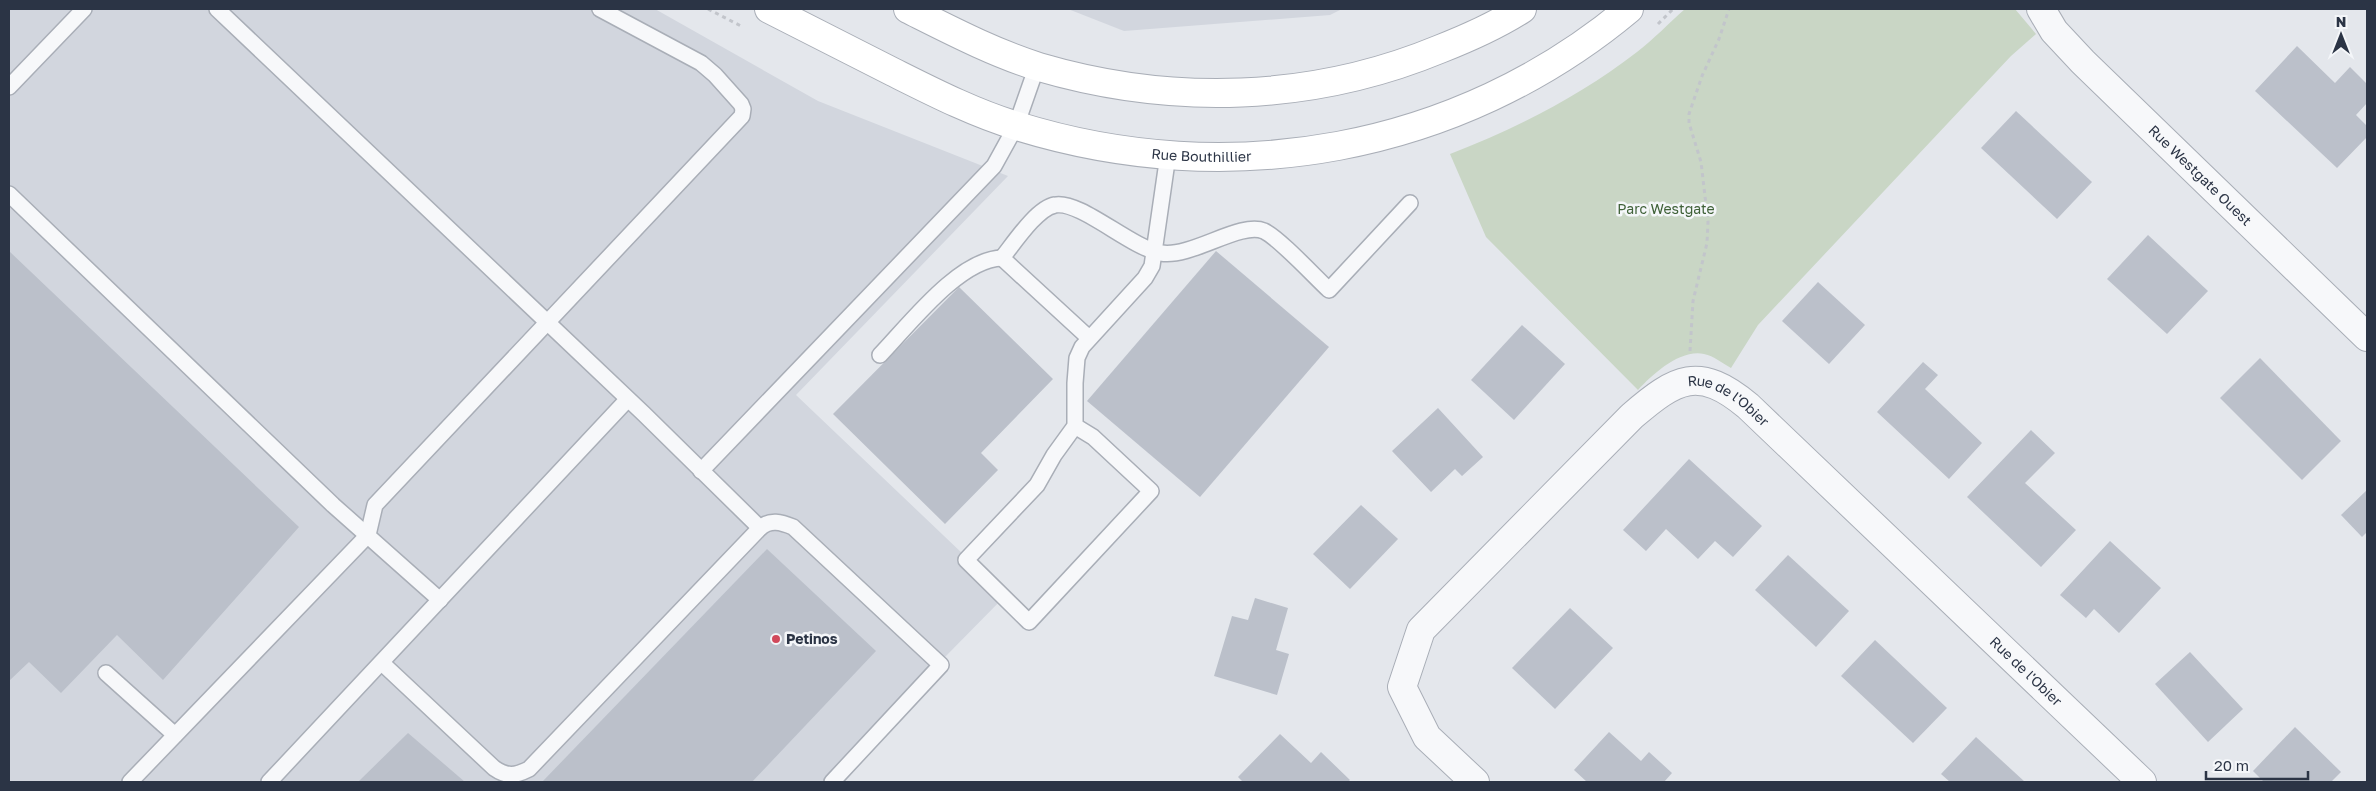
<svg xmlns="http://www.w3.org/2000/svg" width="2376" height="791" viewBox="0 0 2376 791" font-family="'Golos Text',sans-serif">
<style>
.built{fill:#d2d6de}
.green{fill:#c9d6c5}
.building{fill:#bbc0ca}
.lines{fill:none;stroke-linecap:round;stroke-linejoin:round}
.lane-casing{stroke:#a9aeb7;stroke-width:18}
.street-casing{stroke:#a9aeb7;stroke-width:30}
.secondary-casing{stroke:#a9aeb7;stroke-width:30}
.path{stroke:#c2c5cb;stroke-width:3;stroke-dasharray:4 4;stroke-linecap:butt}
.lane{stroke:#f7f8fa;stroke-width:15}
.street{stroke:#f7f8fa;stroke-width:28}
.secondary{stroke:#fff;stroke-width:28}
.poi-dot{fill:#d1495b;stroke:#f4f6f9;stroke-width:2}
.labels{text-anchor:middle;stroke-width:5;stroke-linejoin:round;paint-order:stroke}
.street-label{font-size:14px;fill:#2b3445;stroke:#f4f6f9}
.park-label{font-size:14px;fill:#3f6138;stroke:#f4f6f9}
.poi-label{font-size:14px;font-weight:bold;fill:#2b3445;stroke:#f4f6f9;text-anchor:start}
</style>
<rect width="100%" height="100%" fill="#e4e7ec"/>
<g class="built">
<polygon points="9,9 655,9 818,101 1008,176 796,395 1006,595 822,782 9,782"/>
<polygon points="1068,9 1342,9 1330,15 1124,31"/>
</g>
<path class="green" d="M 1685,9 L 2015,9 L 2036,34 L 2011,56 L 1758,325 L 1731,368 C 1722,363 1714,356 1704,354 C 1680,349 1653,374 1638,390 L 1486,237 L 1450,154 C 1517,128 1580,96 1637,52 C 1654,39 1669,23 1685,9 Z"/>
<g class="building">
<polygon points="2297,46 2335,83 2350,67 2367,84 2367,103 2356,115 2367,126 2367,137 2337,168 2255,91"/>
<polygon points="2016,111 2092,182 2057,219 1981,148"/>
<polygon points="2148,235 2208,291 2167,334 2107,279"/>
<polygon points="9,251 299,527 163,680 117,635 61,693 29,662 9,681"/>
<polygon points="1216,251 1329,347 1200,497 1087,401"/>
<polygon points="1818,282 1865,325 1829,364 1782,321"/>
<polygon points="959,287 1053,379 981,453 998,470 945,524 833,414"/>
<polygon points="1522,325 1565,364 1514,420 1471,380"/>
<polygon points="2260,358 2341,441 2302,480 2220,398"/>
<polygon points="1923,362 1938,375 1925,389 1982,443 1949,479 1877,412"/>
<polygon points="1438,408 1483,457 1462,476 1455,469 1431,492 1392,451"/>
<polygon points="2031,430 2055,453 2025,483 2076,530 2041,567 1967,497"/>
<polygon points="1689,459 1762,526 1733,557 1715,541 1698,559 1666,529 1646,551 1623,530"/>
<polygon points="2367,490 2367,532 2362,537 2341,515"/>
<polygon points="1361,505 1398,539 1350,589 1313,554"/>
<polygon points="2110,541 2161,588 2119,633 2094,609 2086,618 2060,595"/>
<polygon points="767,549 876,651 752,782 542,782"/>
<polygon points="1788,555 1849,611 1816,647 1755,590"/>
<polygon points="1255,598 1288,608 1276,650 1289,654 1277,695 1214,676 1232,616 1248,620"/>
<polygon points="1570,608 1613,648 1555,709 1512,668"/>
<polygon points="1875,640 1947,708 1913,743 1841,676"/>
<polygon points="2190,652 2243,709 2208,742 2155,684"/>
<polygon points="2295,727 2341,772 2331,782 2264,782 2253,771"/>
<polygon points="1609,732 1641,761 1649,752 1672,773 1664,782 1587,782 1574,770"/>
<polygon points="408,733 465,782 358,782"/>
<polygon points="1280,734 1311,763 1321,752 1350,780 1348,782 1243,782 1238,777"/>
<polygon points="1976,737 2025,782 1950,782 1941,774"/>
</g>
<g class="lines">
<defs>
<g id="lane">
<path d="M 217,9 L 644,414 L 760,528 C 770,519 781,522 793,527 L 941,665 L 832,782"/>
<polyline points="9,87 84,9"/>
<polyline points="9,194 333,505 440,600"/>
<path d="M 1089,338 L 1002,258 C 1014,243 1037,208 1055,205 C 1080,200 1131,248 1161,253 C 1192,258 1240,221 1264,231 C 1279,238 1315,277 1329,290 L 1410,203"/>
<path d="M 880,355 C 909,325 959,259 1002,258"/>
<polyline points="1075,426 1093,437 1151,491 1029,622 966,560 1037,485 1054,455 1075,426 1075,383 1077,358 1082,347 1145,278 1152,266 1168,155"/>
<polyline points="701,471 994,166 1016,126 1037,66"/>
<path d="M 382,663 L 494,768 C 507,777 515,776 529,769 L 760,528"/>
<polyline points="106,673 175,735"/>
<polyline points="130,782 368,535 375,505 742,116 743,109 741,104 715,75 701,63 600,9"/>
<polyline points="269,782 627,400"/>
</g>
<g id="street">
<path id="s1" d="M 2041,9 L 2054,31 L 2083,62 L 2367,337"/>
<path id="s2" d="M 1475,782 L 1427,737 L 1402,687 L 1421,630 L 1632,416 C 1676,378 1699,365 1748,406 L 2142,782"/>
</g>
<g id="secondary">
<path id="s3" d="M 769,9 C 810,30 852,51 893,72 C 933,92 974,113 1017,126 C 1229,192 1458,152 1629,9"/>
<path d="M 908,9 C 950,30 994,53 1039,67 C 1172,106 1312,102 1440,49 C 1468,38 1497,25 1522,9"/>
</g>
</defs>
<use href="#lane" class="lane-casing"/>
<use href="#street" class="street-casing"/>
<use href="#secondary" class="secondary-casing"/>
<g class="path">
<polyline points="708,9 741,26"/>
<polyline points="1658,24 1673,9"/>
<polyline points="1690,351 1693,301 1707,243 1708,222 1701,162 1689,123 1689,114 1702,76 1719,39 1729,9"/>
</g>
<use href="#lane" class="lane"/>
<use href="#street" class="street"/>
<use href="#secondary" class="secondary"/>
</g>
<circle class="poi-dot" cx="776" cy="639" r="5"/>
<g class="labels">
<g class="street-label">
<text dy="5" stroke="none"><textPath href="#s3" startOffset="462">Rue Bouthillier</textPath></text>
<text dy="5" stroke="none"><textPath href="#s1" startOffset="231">Rue Westgate Ouest</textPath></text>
<text dy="5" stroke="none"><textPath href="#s2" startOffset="595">Rue de l'Obier</textPath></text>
<text dy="5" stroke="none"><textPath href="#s2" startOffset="1000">Rue de l'Obier</textPath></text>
</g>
<g class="park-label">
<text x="1666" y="214">Parc Westgate</text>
</g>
<g class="poi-label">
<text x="786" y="644">Petinos</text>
</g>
</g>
<rect width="2376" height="791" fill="none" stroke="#2b3445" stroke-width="20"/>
<g transform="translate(2341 35)" stroke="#f4f6f9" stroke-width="4" paint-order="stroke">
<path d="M0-4L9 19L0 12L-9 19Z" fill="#2b3445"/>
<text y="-8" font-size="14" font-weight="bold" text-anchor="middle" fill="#2b3445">N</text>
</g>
<path d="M2206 771v8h102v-8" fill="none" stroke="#2b3445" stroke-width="2.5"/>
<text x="2214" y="771" font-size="15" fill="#2b3445" stroke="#f4f6f9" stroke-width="4" paint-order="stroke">20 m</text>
</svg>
